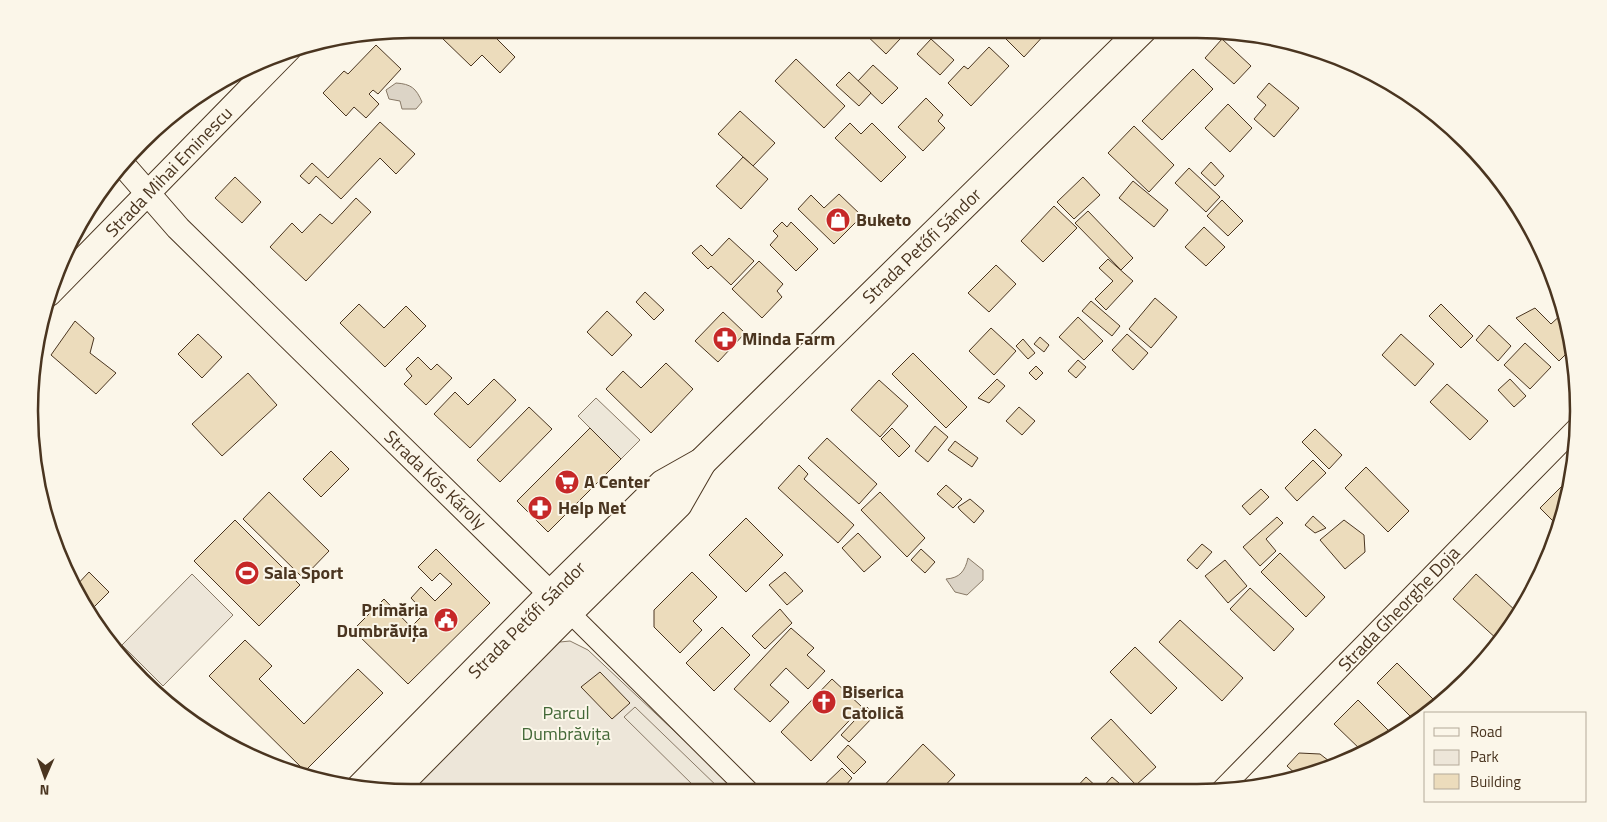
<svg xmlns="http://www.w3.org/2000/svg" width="1607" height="822" viewBox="0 0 1607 822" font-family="'Titillium Web',sans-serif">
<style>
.green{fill:#ede6d9;stroke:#887966}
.parking{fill:#ede7d9;stroke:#887966}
.water{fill:#dcd4c6;stroke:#887966}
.building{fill:#ecdcbc;stroke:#4a3520}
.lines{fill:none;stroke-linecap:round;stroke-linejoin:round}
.minor-casing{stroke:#4a3520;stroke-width:21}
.tertiary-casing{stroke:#4a3520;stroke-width:26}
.primary-casing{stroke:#4a3520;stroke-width:30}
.minor{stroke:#fbf6e9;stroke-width:19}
.tertiary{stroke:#fbf6e9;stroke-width:24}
.primary{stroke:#fbf6e9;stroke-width:28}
.labels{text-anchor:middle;stroke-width:4;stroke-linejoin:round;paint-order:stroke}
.street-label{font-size:18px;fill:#4a3520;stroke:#fbf6e9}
.poi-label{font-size:18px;font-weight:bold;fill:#4a3520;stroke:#fbf6e9;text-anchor:start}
.park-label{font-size:18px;fill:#436837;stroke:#fbf6e9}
.rim{fill:none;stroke:#4a3520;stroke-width:2.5}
</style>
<rect width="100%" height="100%" fill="#fbf6e9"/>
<g class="green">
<polygon points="192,574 233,615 163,686 122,645"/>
<polygon points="570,641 588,650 738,791 401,792 550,643"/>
</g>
<g class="parking">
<polygon points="596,398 640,440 621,459 578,416"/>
<polygon points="635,707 722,791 700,792 624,717"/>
</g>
<g class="water">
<path d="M 396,83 C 411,84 416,88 422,102 L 416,109 L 402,109 L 400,101 L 389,99 L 386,90 Z"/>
<path d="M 968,558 L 983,570 L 983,580 L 967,595 L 955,592 L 946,579 C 960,578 965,571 968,558 Z"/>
</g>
<g class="building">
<polygon points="425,29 487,29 515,57 500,73 482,55 471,66 442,38 431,36"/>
<polygon points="860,29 890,29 900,39 886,54"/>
<polygon points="996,29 1042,29 1046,33 1024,57"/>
<polygon points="931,39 954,60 940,75 917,54"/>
<polygon points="1222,39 1251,66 1234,84 1205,58"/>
<polygon points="376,45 401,69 378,94 373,90 369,94 379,104 366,118 354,107 346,116 323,93 344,71 348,74"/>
<polygon points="989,47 1009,66 971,106 948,83 964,66 968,69"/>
<polygon points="796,59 845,106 824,128 775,81"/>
<polygon points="873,65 898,88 882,104 858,81"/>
<polygon points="1193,69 1213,89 1162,140 1142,121"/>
<polygon points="849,72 871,93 859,106 836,85"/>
<polygon points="1269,83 1299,108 1274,137 1254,119 1266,105 1257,97"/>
<polygon points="926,98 943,115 938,121 945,128 923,151 898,127"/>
<polygon points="1228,104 1252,128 1230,152 1205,128"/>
<polygon points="740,111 775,143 753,166 718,134"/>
<polygon points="380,122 415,154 396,174 380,158 341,199 316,176 309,184 300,176 312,163 328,178"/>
<polygon points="850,123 861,134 872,123 906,157 881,182 835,138"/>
<polygon points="1134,126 1174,165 1149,192 1108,153"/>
<polygon points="743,157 768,179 741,209 716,186"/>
<polygon points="1211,162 1224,176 1215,186 1201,173"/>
<polygon points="1189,168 1220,197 1206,212 1175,183"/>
<polygon points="235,177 261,202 242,223 215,198"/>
<polygon points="1083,177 1100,195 1074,219 1057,202"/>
<polygon points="1133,181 1168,210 1154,227 1119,198"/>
<polygon points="839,194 862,216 834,244 798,209 811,195 824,208"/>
<polygon points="356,198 371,212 306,281 270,247 292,223 302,233 320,214 332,224"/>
<polygon points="1222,200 1243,221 1228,236 1207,216"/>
<polygon points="1054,206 1077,228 1043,262 1021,241"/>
<polygon points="1088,211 1133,258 1121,270 1075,223"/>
<polygon points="782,222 787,227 791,222 818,249 796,271 770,245 778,236 773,231"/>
<polygon points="1204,227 1225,247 1206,266 1185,247"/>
<polygon points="729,238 754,261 731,285 711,266 708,269 692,253 701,245 712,256"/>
<polygon points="1108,259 1133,281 1106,310 1095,299 1113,281 1099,268"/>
<polygon points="759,261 783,284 777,291 782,297 762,318 732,289"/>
<polygon points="996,265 1016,284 989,312 968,293"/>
<polygon points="645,292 664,310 654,320 636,302"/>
<polygon points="1155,298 1177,317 1151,348 1129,329"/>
<polygon points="1091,301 1120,326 1112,336 1082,311"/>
<polygon points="359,304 384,328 406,306 426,326 385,367 340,323"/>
<polygon points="1441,304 1473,336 1461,348 1429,316"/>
<polygon points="1535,308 1551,324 1564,312 1572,348 1559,361 1516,318"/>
<polygon points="607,311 632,335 612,356 587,332"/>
<polygon points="723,312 745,333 718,362 695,341"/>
<polygon points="1078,317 1103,341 1084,360 1059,337"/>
<polygon points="75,321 94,338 90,353 116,373 96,394 51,355"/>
<polygon points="1489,325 1511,346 1498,361 1476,340"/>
<polygon points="991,328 1016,351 994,375 969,351"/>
<polygon points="198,334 222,357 202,378 178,354"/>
<polygon points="1127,334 1148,353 1133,370 1112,350"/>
<polygon points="1401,334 1434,364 1415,386 1382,355"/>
<polygon points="1040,337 1049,345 1044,352 1034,344"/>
<polygon points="1023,339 1035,353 1028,359 1016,346"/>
<polygon points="1525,343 1551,367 1530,389 1504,365"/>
<polygon points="913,353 967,407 946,428 892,374"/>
<polygon points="418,357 431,370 437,364 452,378 426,405 404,384 412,376 406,369"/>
<polygon points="1078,360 1086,367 1076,378 1068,371"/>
<polygon points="666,363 693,389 651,433 606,389 623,371 641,388"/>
<polygon points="1036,366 1043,373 1036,380 1029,373"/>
<polygon points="248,373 277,405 222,456 192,424"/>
<polygon points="494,379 516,400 470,448 434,414 455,392 468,405"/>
<polygon points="997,379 1005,386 989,403 978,398"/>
<polygon points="1510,379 1526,396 1514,407 1498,390"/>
<polygon points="879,380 908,406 880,437 851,410"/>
<polygon points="1447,384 1488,421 1470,440 1430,402"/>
<polygon points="529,407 552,429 500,482 477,460"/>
<polygon points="1019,407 1035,421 1022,435 1006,421"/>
<polygon points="935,426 948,437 928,462 915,451"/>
<polygon points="590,428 621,459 548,532 517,501"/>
<polygon points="892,428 910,446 899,457 881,439"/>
<polygon points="1315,429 1342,455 1329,469 1302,442"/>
<polygon points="827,438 877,484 859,504 808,458"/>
<polygon points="955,441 978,458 972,467 948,450"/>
<polygon points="331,451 349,469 321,497 303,479"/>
<polygon points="1313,460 1326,473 1297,501 1285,488"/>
<polygon points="799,465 808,474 804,479 854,525 838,543 778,488"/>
<polygon points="1366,467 1409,511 1388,532 1345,488"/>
<polygon points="1570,478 1565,510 1559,527 1540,508"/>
<polygon points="946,485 962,499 953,508 937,494"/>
<polygon points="1261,489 1269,497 1250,515 1242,506"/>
<polygon points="269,492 329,551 303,578 243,519"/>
<polygon points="880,492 925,538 907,557 861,510"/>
<polygon points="970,499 984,511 974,523 960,510 958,507"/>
<polygon points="1313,516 1326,528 1315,533 1305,525"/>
<polygon points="1277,517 1283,523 1266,539 1276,551 1260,566 1243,547"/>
<polygon points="746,518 783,555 746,592 709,555"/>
<polygon points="235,520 300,585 259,626 194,561"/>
<polygon points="1344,520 1364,535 1365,552 1345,569 1320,540"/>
<polygon points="858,533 881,557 864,572 842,548"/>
<polygon points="1202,544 1212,552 1197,569 1187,560"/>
<polygon points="436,549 490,603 408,684 353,630 384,599 411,627 425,613 411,598 421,587 435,601 452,584 440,573 432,581 418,567"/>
<polygon points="921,549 935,562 925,573 911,560"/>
<polygon points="1280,553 1325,597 1306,617 1261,572"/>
<polygon points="1225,560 1247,586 1228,603 1205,576"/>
<polygon points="89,572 109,592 90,611 74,588"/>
<polygon points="692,572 717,597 693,621 702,630 680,653 654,627 654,610"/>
<polygon points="785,572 803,591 787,605 769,585"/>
<polygon points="1476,574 1518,613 1509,628 1498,640 1453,599"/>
<polygon points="1250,588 1294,629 1274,651 1230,609"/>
<polygon points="780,609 792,623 765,649 752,636"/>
<polygon points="1180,620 1243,678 1222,701 1159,642"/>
<polygon points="722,627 750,655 714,691 686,663"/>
<polygon points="791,628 814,648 807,655 825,671 808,689 786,668 770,685 789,702 770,722 734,689"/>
<polygon points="245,640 272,666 259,679 304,724 358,669 383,693 305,771 209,676"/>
<polygon points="1135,647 1177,688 1151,714 1110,672"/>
<polygon points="128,657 154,681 148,687 141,681 125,659"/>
<polygon points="1397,663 1434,700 1414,720 1377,683"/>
<polygon points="600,672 630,703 612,719 581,687"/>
<polygon points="832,679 862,707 811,761 781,732"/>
<polygon points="1358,700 1393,735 1363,752 1334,724"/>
<polygon points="867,707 875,715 849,742 841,735"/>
<polygon points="1111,719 1156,767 1136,785 1091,738"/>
<polygon points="923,744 955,775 940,791 913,791 909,786 904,791 879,791"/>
<polygon points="848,745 866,762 854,774 837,757"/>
<polygon points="1299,753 1320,754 1329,761 1328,768 1298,776 1287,766"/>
<polygon points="842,768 852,778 846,785 852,791 820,791 819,790"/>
<polygon points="1086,777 1100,790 1112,777 1127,790 1074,790"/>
</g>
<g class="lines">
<defs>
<g id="minor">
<polyline points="569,612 749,791"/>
<polyline points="1221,790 1577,427"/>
</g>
<g id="tertiary">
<polyline points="124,166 178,228 564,607"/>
<polyline points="49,294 289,49"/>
</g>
<g id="primary">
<polyline points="360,788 551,594 663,484 702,462 1143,29"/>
<polyline points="391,792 569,612 678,504 702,462"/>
</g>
</defs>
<use href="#minor" class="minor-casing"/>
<use href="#tertiary" class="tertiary-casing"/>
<use href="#primary" class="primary-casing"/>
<use href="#minor" class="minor"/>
<use href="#tertiary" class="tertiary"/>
<use href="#primary" class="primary"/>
</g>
<defs>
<symbol id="shop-disc" viewBox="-11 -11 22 22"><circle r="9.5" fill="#c62828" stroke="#fbf6e9"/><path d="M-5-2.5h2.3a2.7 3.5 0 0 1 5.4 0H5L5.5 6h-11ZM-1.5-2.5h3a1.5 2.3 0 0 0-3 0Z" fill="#fff"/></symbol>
<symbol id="pharmacy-disc" viewBox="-11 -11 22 22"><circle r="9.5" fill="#c62828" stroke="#fbf6e9"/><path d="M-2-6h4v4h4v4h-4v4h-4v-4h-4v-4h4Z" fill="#fff"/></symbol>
<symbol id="supermarket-disc" viewBox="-11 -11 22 22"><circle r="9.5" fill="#c62828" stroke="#fbf6e9"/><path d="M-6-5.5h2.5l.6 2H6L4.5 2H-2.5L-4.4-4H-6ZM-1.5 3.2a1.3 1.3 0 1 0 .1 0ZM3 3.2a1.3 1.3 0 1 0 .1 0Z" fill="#fff"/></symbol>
<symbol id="stadium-disc" viewBox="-11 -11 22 22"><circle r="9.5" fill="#c62828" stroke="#fbf6e9"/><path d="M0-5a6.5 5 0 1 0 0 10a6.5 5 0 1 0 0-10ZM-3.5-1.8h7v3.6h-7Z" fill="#fff"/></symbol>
<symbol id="civic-disc" viewBox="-11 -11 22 22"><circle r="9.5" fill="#c62828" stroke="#fbf6e9"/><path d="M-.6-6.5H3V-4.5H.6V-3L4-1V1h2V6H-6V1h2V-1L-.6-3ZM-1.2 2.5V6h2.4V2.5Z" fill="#fff"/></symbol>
<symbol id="church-disc" viewBox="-11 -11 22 22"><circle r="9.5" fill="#c62828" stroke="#fbf6e9"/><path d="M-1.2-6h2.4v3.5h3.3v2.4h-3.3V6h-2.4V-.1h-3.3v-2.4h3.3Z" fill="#fff"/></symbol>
</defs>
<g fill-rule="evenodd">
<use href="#shop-disc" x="824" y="206" width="28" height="28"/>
<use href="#pharmacy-disc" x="711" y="325" width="28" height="28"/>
<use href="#supermarket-disc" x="553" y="468" width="28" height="28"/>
<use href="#pharmacy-disc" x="526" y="494" width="28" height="28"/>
<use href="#stadium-disc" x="233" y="559" width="28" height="28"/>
<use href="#civic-disc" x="432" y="606" width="28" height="28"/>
<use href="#church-disc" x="810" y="688" width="28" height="28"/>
</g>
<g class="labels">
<g class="street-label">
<text transform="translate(169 172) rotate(-46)" y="6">Strada Mihai Eminescu</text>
<text transform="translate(922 246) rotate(-44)" y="6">Strada Petőfi Sándor</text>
<text transform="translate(435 480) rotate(44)" y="6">Strada Kós Károly</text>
<text transform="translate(1399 609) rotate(-46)" y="6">Strada Gheorghe Doja</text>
<text transform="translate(527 620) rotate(-45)" y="6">Strada Petőfi Sándor</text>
</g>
<g class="poi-label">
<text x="856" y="226">Buketo</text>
<text x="742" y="345">Minda Farm</text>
<text x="584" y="488">A Center</text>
<text x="558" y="514">Help Net</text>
<text x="264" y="579">Sala Sport</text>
<text x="428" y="616" text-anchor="end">Primăria<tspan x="428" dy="21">Dumbrăvița</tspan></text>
<text x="842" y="698">Biserica<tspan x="842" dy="21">Catolică</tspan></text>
</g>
<g class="park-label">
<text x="566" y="719">Parcul<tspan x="566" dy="21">Dumbrăvița</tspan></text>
</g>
</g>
<path d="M0 0H1607V822H0ZM411 38H1197A373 373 0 0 1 1570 411V411A373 373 0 0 1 1197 784H411A373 373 0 0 1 38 411V411A373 373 0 0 1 411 38Z" fill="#fbf6e9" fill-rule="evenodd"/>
<path class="rim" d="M411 38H1197A373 373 0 0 1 1570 411V411A373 373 0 0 1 1197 784H411A373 373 0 0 1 38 411V411A373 373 0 0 1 411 38Z"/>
<rect x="1424" y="712" width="162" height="90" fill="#fbf6e9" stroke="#b4a999"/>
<rect x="1434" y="728" width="25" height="8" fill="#fbf6e9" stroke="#b4a999"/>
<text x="1470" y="737" font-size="15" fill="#4a3520">Road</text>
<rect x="1434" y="750" width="25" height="15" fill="#ede6d9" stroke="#b4a999"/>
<text x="1470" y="762" font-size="15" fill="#4a3520">Park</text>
<rect x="1434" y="774" width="25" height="15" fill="#ecdcbc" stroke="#b4a999"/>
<text x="1470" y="787" font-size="15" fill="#4a3520">Building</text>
<g transform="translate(45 777) rotate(182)" stroke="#fbf6e9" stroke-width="4" paint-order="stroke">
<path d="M0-4L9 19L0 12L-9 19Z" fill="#4a3520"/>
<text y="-8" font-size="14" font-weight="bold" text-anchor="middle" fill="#4a3520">N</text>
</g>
</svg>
